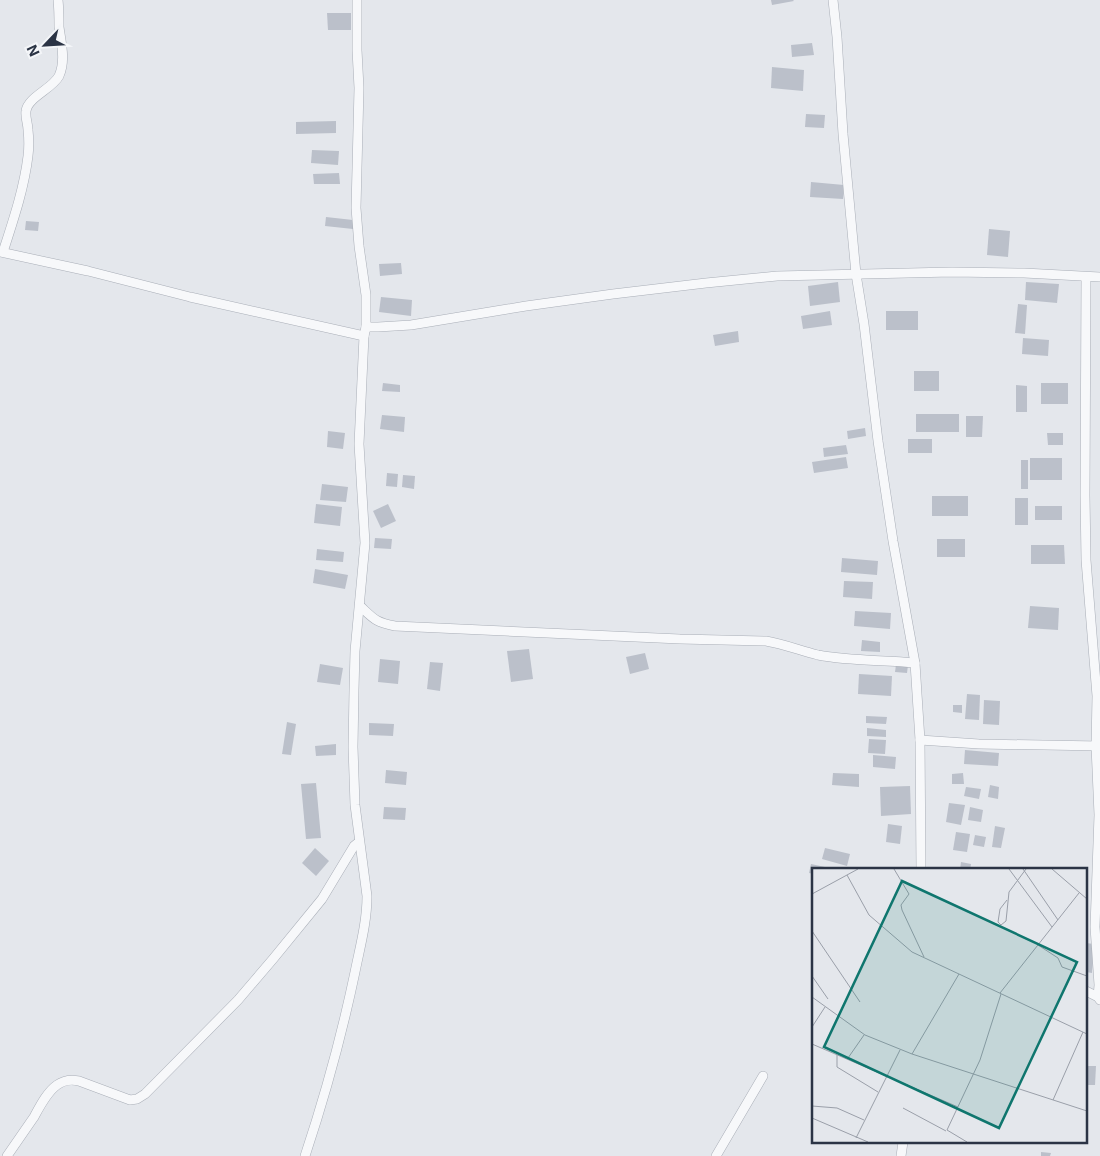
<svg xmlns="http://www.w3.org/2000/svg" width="1100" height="1156" viewBox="0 0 1100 1156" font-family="Inter,sans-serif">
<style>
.building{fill:#bbc0ca}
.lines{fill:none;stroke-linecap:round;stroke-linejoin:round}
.street-casing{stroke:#a9aeb7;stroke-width:10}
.street{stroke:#f7f8fa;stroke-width:9}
.inset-road{fill:none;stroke:#9a9fa9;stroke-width:1}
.view{fill:#0f766e;fill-opacity:0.15;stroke:#0f766e;stroke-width:2.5}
.inset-edge{fill:none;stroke:#2b3445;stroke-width:2.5}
</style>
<rect width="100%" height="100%" fill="#e4e7ec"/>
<g class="building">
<polygon points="771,0 793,0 794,1 772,5"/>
<polygon points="327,13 351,13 351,30 328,30"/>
<polygon points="812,43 814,55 792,57 791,45"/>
<polygon points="772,67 804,70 803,91 771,88"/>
<polygon points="806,114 825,115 824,128 805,127"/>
<polygon points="336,121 336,133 296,134 296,122"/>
<polygon points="312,150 339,151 338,165 311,163"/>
<polygon points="339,173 340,184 314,184 313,174"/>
<polygon points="811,182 844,185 843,199 810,197"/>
<polygon points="326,217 353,220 353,229 325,226"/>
<polygon points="26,221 39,222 38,231 25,230"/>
<polygon points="989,229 1010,231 1008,257 987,255"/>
<polygon points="401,263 402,274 380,276 379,264"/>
<polygon points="838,282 840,302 810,306 808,286"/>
<polygon points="1026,282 1059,284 1057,303 1025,300"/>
<polygon points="381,297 412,300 411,316 379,312"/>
<polygon points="1018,304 1027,305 1025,334 1015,333"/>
<polygon points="830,311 832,325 803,329 801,316"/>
<rect x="886" y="311" width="32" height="19"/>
<polygon points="738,331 739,342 715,346 713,335"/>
<polygon points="1023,338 1049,340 1048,356 1022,354"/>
<rect x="914" y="371" width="25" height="20"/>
<polygon points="383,383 400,385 400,392 382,391"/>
<rect x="1041" y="383" width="27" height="21"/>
<polygon points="1016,385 1027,386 1027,412 1016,412"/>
<rect x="916" y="414" width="43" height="18"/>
<polygon points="382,415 405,417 404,432 380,429"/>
<polygon points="966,416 983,416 982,437 966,437"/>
<polygon points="865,428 866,436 848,439 847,431"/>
<polygon points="328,431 345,433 343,449 327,447"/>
<polygon points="1047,433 1063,433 1063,445 1048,445"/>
<rect x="908" y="439" width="24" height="14"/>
<polygon points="846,445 848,454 824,457 823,448"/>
<polygon points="846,457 848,468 814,473 812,462"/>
<rect x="1030" y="458" width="32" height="22"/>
<rect x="1021" y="460" width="7" height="29"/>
<polygon points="387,473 398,474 397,487 386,486"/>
<polygon points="403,475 415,476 414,489 402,487"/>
<polygon points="322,484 348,487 346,502 320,500"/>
<rect x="932" y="496" width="36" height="20"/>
<rect x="1015" y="498" width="13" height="27"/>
<polygon points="316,504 342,507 340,526 314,523"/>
<polygon points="388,504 396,521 381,528 373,511"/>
<rect x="1035" y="506" width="27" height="14"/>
<polygon points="375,538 392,539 391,549 374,548"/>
<rect x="937" y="539" width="28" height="18"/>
<polygon points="1031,545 1064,545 1065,564 1031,564"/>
<polygon points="317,549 344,552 343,562 316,560"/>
<polygon points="842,558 878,561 877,575 841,572"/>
<polygon points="315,569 348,575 345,589 313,583"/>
<polygon points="844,581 873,582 872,599 843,597"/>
<polygon points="1030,606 1059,608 1058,630 1028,628"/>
<polygon points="855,611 891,613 890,629 854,626"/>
<polygon points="862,640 880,642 880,652 861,651"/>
<polygon points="529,649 533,679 511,682 507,651"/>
<polygon points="645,653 649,669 630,674 626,657"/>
<polygon points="380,659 400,661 398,684 378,682"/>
<polygon points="430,662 443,663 440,691 427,689"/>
<polygon points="320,664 343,668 340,685 317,682"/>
<polygon points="896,665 908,665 907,673 895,672"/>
<polygon points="859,674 892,676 891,696 858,694"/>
<polygon points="967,694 980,695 979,720 965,719"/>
<polygon points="984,700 1000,701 999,725 983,724"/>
<polygon points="953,705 962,705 962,713 953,712"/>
<polygon points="866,716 887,717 886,724 866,723"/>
<polygon points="287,722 296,724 291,755 282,754"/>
<polygon points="369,723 394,724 393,736 369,735"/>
<polygon points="867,728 886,730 886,737 867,736"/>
<polygon points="869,739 886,740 885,754 868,753"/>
<polygon points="336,744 336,755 316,756 315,746"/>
<polygon points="965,750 999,753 998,766 964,764"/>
<polygon points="873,755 896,757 895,769 873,767"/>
<polygon points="386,770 407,772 406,785 385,783"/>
<polygon points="833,773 859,774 859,787 832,785"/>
<polygon points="963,773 964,784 952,784 952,774"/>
<polygon points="316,783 321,838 306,839 301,784"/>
<polygon points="990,785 999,787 998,799 988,797"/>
<polygon points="910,786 911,814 881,816 880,787"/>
<polygon points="966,787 981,789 979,799 964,796"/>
<polygon points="949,803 965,805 961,825 946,822"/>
<polygon points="384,807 406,808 405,820 383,819"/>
<polygon points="970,807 983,810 981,822 968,820"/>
<polygon points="888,824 902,826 900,844 886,842"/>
<polygon points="995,826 1005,828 1001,848 992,847"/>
<polygon points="956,832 970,834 967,852 953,850"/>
<polygon points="975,835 986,837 984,847 973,845"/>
<polygon points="315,848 329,861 316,876 302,863"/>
<polygon points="825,848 850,854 847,866 822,859"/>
<polygon points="961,862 971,864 970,870 960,870"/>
<polygon points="811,864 825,867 825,870 814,870 814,874 809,873"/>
<polygon points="1086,943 1094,944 1092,973 1086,972"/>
<polygon points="1086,1066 1096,1066 1095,1085 1086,1085"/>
<polygon points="1041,1152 1051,1153 1050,1156 1041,1156"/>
</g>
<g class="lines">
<defs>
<g id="street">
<polyline points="833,0 837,37 843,134 856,274 864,324 878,441 893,541 915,663 920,740 921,870"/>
<polyline points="0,252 88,271 190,297 364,336"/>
<path d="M 3,252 C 13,221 24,189 28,156 C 29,148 29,139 28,130 C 28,124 25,117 26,111 C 28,97 52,89 59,76 C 66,61 61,42 59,27 C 59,18 59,9 58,0"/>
<polyline points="1086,277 1085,495 1086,560 1097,696 1096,746 1099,815 1095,927 1099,985 1098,997"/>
<polyline points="366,327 378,327 411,325 526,306 613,294 706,283 777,276 952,272 1024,273 1100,277"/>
<path d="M 360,606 C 374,619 375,622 395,626 L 680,639 L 766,641 C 784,644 801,651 818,655 C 849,661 883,660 915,663"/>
<polyline points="920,740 979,744 1100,746"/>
<polyline points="1086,991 1098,997 1100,1000"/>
<path d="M 7,1156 C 16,1143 25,1130 34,1117 C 40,1106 47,1092 57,1085 C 64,1080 70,1079 79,1081 L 130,1100 L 137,1099 L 145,1094 L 238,1000 L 273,959 L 322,899 L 354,846 L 359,842"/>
<path d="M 305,1156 C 325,1096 342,1034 355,972 C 360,947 367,922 367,896 L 355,805 L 353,747 L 354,690 L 355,651 L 365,543 L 359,444 L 364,336 L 366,327 L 366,295 L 359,246 L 356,208 L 359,88 L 357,50 L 357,0"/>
<polyline points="716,1156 763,1076"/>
<polyline points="901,1156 903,1142"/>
</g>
</defs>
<use href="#street" class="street-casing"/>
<use href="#street" class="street"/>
</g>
<g transform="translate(812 868)">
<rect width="275" height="275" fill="#e4e7ec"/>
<path class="inset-road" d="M 82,1 L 97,26 L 89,37 L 90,42 L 112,89M 197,1 L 240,59M 211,1 L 246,52M 240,1 L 275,31M 35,7 L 57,47 L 100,84 L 275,166M 0,26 L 46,1M 195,32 L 188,41 L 186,54 L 189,57 L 194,53 L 197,24 L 214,1M 0,63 L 48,134M 226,77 L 246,90 L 250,99 L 275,108M 0,108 L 16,131M 188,125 L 267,25M 0,129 L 53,167 L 100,186 L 275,243M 0,159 L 13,139M 0,176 L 146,239M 100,186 L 147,106M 25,187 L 25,199 L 66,224M 36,190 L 52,167M 241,232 L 271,164M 0,238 L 25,240 L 52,252M 91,240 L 134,263M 0,250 L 56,274M 44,270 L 88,182M 155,274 L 135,262 L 168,192 L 189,126"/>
<path class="view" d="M 90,13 L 265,94 L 187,260 L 12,179 Z"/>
<rect width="275" height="275" class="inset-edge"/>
</g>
<g transform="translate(45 45) rotate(245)" stroke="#f4f6f9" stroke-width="4" paint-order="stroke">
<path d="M0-4L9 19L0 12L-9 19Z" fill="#2b3445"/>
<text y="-8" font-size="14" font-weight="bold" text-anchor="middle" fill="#2b3445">N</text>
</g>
</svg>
